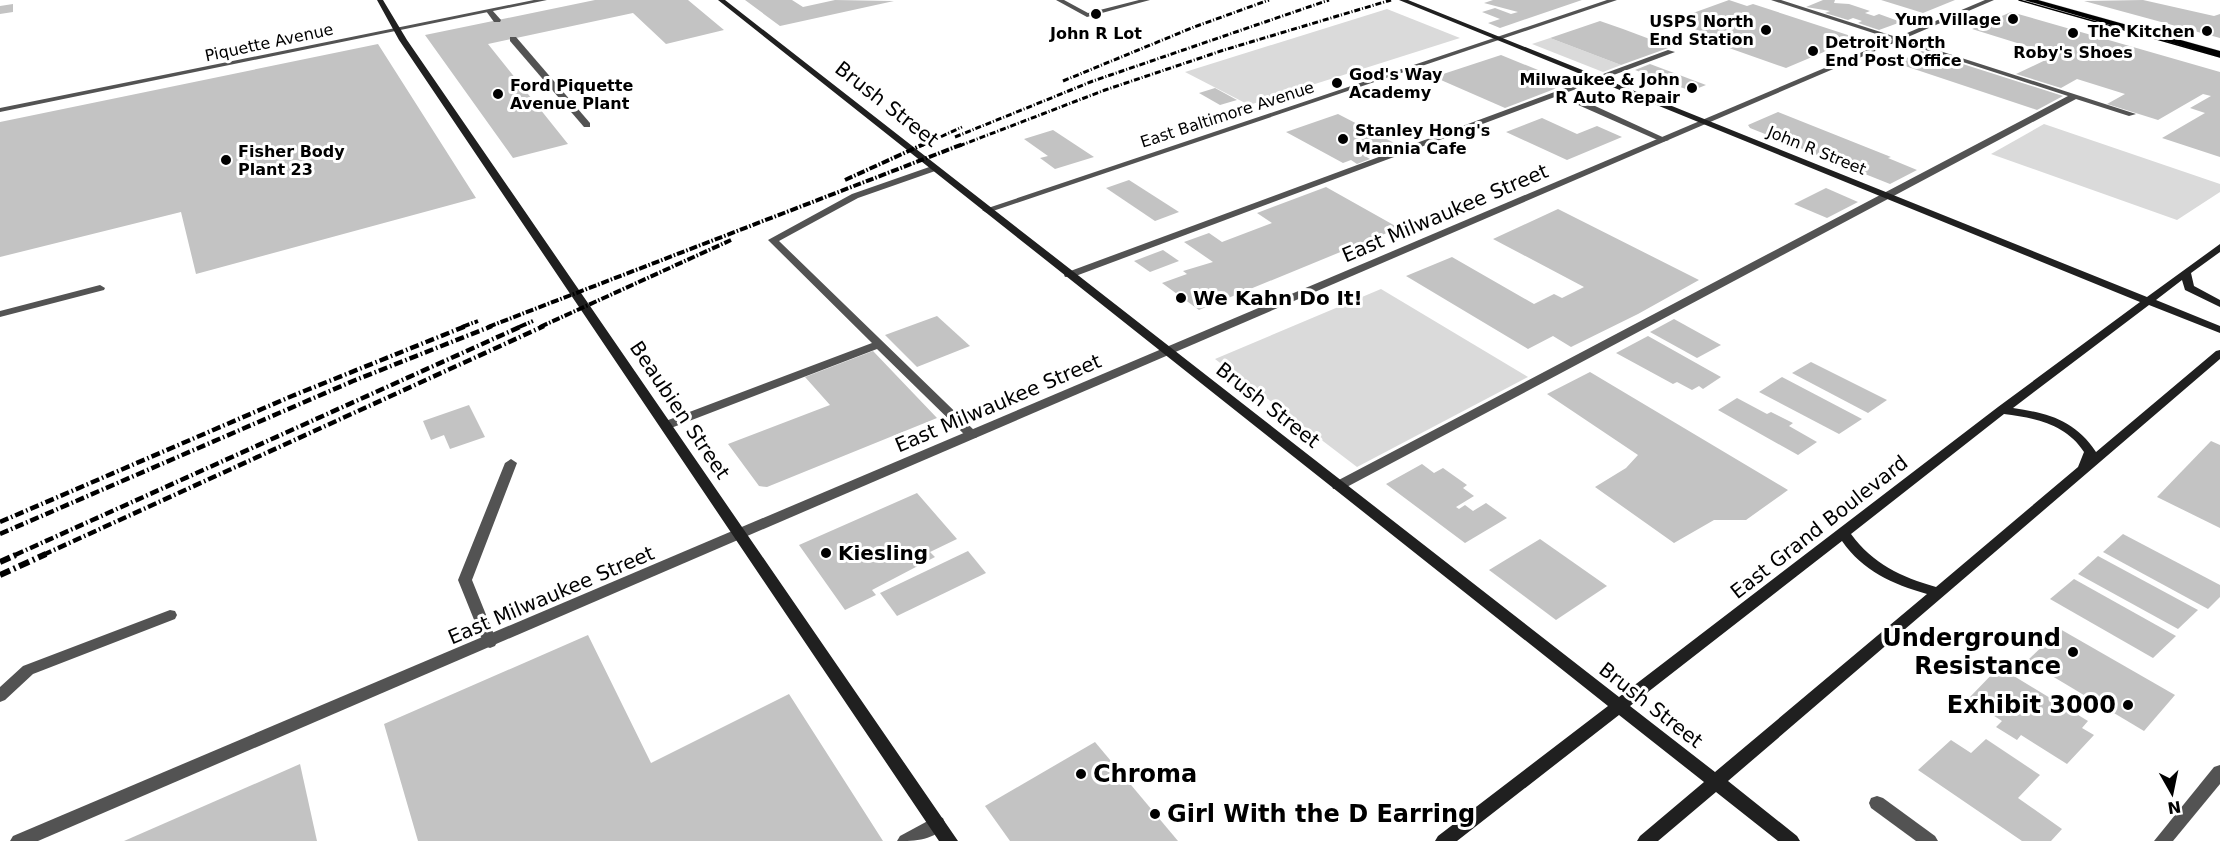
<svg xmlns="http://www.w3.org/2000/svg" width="2220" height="841" viewBox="0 0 2220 841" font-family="'DejaVu Sans',sans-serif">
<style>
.green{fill:#dadada}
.building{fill:#c3c3c3}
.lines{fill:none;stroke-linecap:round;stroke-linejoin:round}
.primary-casing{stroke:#dbdbdb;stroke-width:1}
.lane{fill:#535353;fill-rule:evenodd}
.street{fill:#535353;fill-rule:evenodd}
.secondary{fill:#202020;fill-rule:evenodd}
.primary{fill:#000;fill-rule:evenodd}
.tram{stroke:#000;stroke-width:1.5}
.rail-far3{stroke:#000;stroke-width:3;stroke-dasharray:6 2 1 2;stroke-linecap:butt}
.rail-far2{stroke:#000;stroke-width:4;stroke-dasharray:8 2 1.5 2;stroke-linecap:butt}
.rail-far1{stroke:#000;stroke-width:4.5;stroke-dasharray:9 3 1.5 3;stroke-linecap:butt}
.rail{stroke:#000;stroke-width:6;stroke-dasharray:11 4 2 4;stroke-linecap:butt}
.poi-dot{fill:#000;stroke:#fff;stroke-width:2}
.labels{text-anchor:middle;stroke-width:6;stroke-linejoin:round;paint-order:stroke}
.far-poi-label{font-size:16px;font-weight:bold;fill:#000;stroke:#fff;text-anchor:start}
.far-street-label{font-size:16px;fill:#000;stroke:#fff}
.street-label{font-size:20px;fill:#000;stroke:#fff}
.poi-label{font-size:20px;font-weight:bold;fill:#000;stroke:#fff;text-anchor:start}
.near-poi-label{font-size:24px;font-weight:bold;fill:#000;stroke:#fff;text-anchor:end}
</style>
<rect width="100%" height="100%" fill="#fff"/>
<g class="green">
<polygon points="1387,9 1460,38 1249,105 1185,72"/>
<polygon points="1550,38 1621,65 1603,72 1532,44"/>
<polygon points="2044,124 2220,184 2220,192 2177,220 1991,154"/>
<polygon points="1381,289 1528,377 1357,467 1215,359"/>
</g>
<g class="building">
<polygon points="595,0 688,0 724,30 666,44 633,13 488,44 568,144 513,158 425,35"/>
<polygon points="745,0 792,0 803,7 835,0 894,1 780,26"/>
<polygon points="1493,0 1582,0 1500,28 1488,23 1500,19 1482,12 1495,8 1511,14 1518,12 1484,3"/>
<polygon points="1729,0 1747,6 1753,4 1857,38 1786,68 1712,42 1721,38 1677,23 1688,19 1682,17"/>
<polygon points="1823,0 1835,0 1834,3 1849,4 1870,11 1865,13 1874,16 1879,14 1901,22 1879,30 1858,23 1862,21 1853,18 1848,20 1825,13 1830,11 1806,7"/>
<polygon points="1881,0 1955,0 1923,13"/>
<polygon points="2143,0 2214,16 2220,14 2220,38 2084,1"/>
<polygon points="13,4 13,12 0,14 0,6"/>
<polygon points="2011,12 2220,72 2220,157 2162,138 2205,113 2190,108 2211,96 2203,94 2158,120 2107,104 2125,94 2077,79 2061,88 2016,74 2056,55 1972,29"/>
<polygon points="1600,21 1623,29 1671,47 1621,65 1550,38"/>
<polygon points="378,44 476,198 196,274 181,212 0,257 0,122"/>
<polygon points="1922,51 2063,96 2037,110 1896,63"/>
<polygon points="1501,55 1570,83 1505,108 1434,77"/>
<polygon points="1650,64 1706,85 1691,91 1635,70"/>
<polygon points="1215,88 1237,100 1220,105 1199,93"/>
<polygon points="1778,112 1891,157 1888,158 1917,170 1890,184 1750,128 1748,125"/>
<polygon points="1338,114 1402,147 1382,154 1376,151 1363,155 1370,159 1357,164 1351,160 1343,163 1286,132"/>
<polygon points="1542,118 1577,134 1597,126 1622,137 1567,160 1506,132"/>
<polygon points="1053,130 1094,157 1055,169 1040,158 1048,156 1024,139"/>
<polygon points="1129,180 1179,212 1155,221 1106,188"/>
<polygon points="1326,187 1399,228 1199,310 1162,283 1187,274 1183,271 1213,262 1184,242 1209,233 1222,242 1272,223 1257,213"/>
<polygon points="1826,188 1858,202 1827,218 1794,204"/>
<polygon points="1558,209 1699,280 1638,314 1571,347 1553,336 1528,349 1406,276 1452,257 1534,304 1554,294 1562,298 1584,287 1493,239"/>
<polygon points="1163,250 1179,261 1150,272 1134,261"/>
<polygon points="937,316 970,346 917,367 885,335"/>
<polygon points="1674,319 1721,345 1697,358 1650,332"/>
<polygon points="1648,336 1721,377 1703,389 1699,386 1692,390 1677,382 1673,384 1616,353"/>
<polygon points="873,351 937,418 767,487 759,486 728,444 830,405 805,377"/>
<polygon points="1811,362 1887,400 1868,413 1792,373"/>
<polygon points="1590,372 1788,490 1746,520 1714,520 1674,543 1595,487 1626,468 1638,455 1547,394"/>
<polygon points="1782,377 1862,419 1839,434 1759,392"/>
<polygon points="1737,398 1767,414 1771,412 1793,423 1789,426 1817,442 1798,455 1718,410"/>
<polygon points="469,405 485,437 450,449 444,435 431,440 423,421"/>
<polygon points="2211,441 2220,445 2220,528 2157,497"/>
<polygon points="1422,464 1434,473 1443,468 1467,485 1463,488 1474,496 1456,507 1459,509 1465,505 1473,511 1486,503 1507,518 1465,543 1386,484"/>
<polygon points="917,493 957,539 930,552 935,557 872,590 876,595 845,610 799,545"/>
<polygon points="2123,534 2220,585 2220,597 2208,609 2103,552"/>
<polygon points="1540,539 1607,586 1556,620 1489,570"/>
<polygon points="968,551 986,573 897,616 880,593"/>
<polygon points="2098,556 2198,610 2178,629 2078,574"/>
<polygon points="2074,579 2176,636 2153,658 2050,599"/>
<polygon points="2060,629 2175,695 2144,731 2027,661"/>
<polygon points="588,635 651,763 789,694 883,841 418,841 384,724"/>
<polygon points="1999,667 2088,721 2082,728 2094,735 2067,764 2021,735 2017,740 1996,727 2002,721 1968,699"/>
<polygon points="1986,739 2040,775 2018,798 2062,829 2051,841 2022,841 1918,770 1951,740 1971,753"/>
<polygon points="1095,742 1178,841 1010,841 985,806"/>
<polygon points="300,764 317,841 124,841"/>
</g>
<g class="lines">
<defs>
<polygon id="primary" points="2024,0 2038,0 2220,51 2220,57"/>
</defs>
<use href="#primary" class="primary-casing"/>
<g class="lane">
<polygon points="1056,0 1064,0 1088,13 1139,0 1150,0 1087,17"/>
<polygon points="1771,0 1781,0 2136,114 2129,116 2076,99 1343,489 1333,489 1332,486 1333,483 2068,96"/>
<polygon points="488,10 492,10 501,20 500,22 494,22 486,11"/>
<polygon points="510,37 516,37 590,123 590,127 584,127 510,41"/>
<polygon points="1668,50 1675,52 1073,277 1065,277 1064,275 1065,273"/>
<polygon points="1576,100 1582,100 1669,140 1662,142 1576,104"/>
<polygon points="935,165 939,168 938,170 858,198 779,241 976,432 978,435 976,438 968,438 877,349 671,428 663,428 661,425 663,422 872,343 768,240 852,194"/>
<polygon points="100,285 105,288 104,290 0,317 0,311"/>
<polygon points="511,459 517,463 472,580 497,642 495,646 490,648 485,646 483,642 458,580 505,463"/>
<polygon points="170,610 175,611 177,615 175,619 33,674 5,700 0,702 0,687 23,666"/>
<polygon points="2220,765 2220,784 2173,841 2154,841 2214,767"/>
<polygon points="1877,796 1883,798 1935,836 1938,841 1916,841 1871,808 1869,803 1871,798"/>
<path d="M 937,816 L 943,818 L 945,823 C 937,841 914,841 897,841 L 900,836 Z"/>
</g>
<g class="street">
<polygon points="534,0 547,0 0,112 0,108"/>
<polygon points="1607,0 1617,0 990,212 987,213 982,210"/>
<polygon points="1985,0 1994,0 38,841 10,841 13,836"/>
</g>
<g class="secondary">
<polygon points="377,0 383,0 407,40 958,841 939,841 399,40"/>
<path d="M 718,0 L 725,0 L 1619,697 L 1998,407 L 2140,302 L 1399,0 L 1408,0 L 2147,297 L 2220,244 L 2220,252 L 2191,273 L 2194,286 L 2220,300 L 2220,307 L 2185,290 L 2182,280 L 2156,300 L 2220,326 L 2220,333 L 2149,305 L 2013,408 C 2048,413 2075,420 2096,452 L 2216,351 L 2220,350 L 2220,359 L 1728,781 L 1797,836 L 1800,841 L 1778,841 L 1716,792 L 1658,841 L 1637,841 L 1640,836 L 1704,782 L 1619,715 L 1457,841 L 1435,841 L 1438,836 L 1608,706 ZM 2004,414 C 2035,418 2066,424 2084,452 L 2078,467 L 1936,587 C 1901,577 1873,564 1851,534 ZM 1842,541 C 1863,571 1892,584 1927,594 L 1715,772 L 1630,706 Z"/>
</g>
<use href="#primary" class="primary"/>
<polyline class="tram" points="2019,0 2220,57"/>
<g class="rail-far3">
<polyline points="1063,81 1194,27 1269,0"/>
<polyline points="955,137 1093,81 1329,0"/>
<polyline points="921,146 962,127"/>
<polyline points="959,146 1105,90 1224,50 1391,0"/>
</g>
<g class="rail-far2">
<polyline points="845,180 924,144"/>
<polyline points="462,327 478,321"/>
<polyline points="488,327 963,144"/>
<polyline points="519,327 533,321"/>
<polyline points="540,327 731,240"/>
</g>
<g class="rail-far1">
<polyline points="0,522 292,396 466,326"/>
<polyline points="0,534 353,381 492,326"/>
<polyline points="15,555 522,326"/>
<polyline points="43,555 544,326"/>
</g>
<g class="rail">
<polyline points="0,562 18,554"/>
<polyline points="0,575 46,554"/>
</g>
</g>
<g class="poi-dot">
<circle cx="1096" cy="14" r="6"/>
<circle cx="2013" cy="19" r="6"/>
<circle cx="1766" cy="30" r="6"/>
<circle cx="2207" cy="31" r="6"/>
<circle cx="2073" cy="33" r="6"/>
<circle cx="1813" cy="51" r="6"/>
<circle cx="1337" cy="83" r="6"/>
<circle cx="1692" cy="88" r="6"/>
<circle cx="498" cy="94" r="6"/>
<circle cx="1343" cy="139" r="6"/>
<circle cx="226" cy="160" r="6"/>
<circle cx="1181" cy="298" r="6"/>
<circle cx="826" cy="553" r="6"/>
<circle cx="2073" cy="652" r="6"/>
<circle cx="2128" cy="705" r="6"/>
<circle cx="1081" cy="774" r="6"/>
<circle cx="1155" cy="814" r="6"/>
</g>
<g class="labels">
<g class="far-poi-label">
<text x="2001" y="25" text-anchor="end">Yum Village</text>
<text x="1754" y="27" text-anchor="end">USPS North<tspan x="1754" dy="18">End Station</tspan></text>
<text x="2195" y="37" text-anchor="end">The Kitchen</text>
<text x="1096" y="39" text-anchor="middle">John R Lot</text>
<text x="1825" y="48">Detroit North<tspan x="1825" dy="18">End Post Office</tspan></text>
<text x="2073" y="58" text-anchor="middle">Roby's Shoes</text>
<text x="1349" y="80">God's Way<tspan x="1349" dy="18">Academy</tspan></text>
<text x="1680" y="85" text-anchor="end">Milwaukee &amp; John<tspan x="1680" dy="18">R Auto Repair</tspan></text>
<text x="510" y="91">Ford Piquette<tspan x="510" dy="18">Avenue Plant</tspan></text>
<text x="1355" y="136">Stanley Hong's<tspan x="1355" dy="18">Mannia Cafe</tspan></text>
<text x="238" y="157">Fisher Body<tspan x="238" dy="18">Plant 23</tspan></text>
</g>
<g class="far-street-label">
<text transform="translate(269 42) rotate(-12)" y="6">Piquette Avenue</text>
<text transform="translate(1227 114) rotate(-18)" y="6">East Baltimore Avenue</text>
<text transform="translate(1817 150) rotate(22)" y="6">John R Street</text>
</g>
<g class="street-label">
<text transform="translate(887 104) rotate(38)" y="7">Brush Street</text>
<text transform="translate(1445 213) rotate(-23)" y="7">East Milwaukee Street</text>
<text transform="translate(998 403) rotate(-23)" y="7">East Milwaukee Street</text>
<text transform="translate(1268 405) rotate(38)" y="7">Brush Street</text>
<text transform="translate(680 410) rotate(56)" y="7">Beaubien Street</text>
<text transform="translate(1819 527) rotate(-38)" y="7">East Grand Boulevard</text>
<text transform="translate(551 595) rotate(-23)" y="7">East Milwaukee Street</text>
<text transform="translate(1651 705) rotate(38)" y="7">Brush Street</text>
</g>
<g class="poi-label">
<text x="1193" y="305">We Kahn Do It!</text>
<text x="838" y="560">Kiesling</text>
</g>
<g class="near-poi-label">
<text x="2061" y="646">Underground<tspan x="2061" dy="28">Resistance</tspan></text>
<text x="2116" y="713">Exhibit 3000</text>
<text x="1093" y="782" text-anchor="start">Chroma</text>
<text x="1167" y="822" text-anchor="start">Girl With the D Earring</text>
</g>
</g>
<g transform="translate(2172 793) rotate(171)" stroke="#ffffff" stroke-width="4.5" paint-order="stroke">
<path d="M0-4.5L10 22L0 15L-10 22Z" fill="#000000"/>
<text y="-9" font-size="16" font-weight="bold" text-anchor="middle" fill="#000000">N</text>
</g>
</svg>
